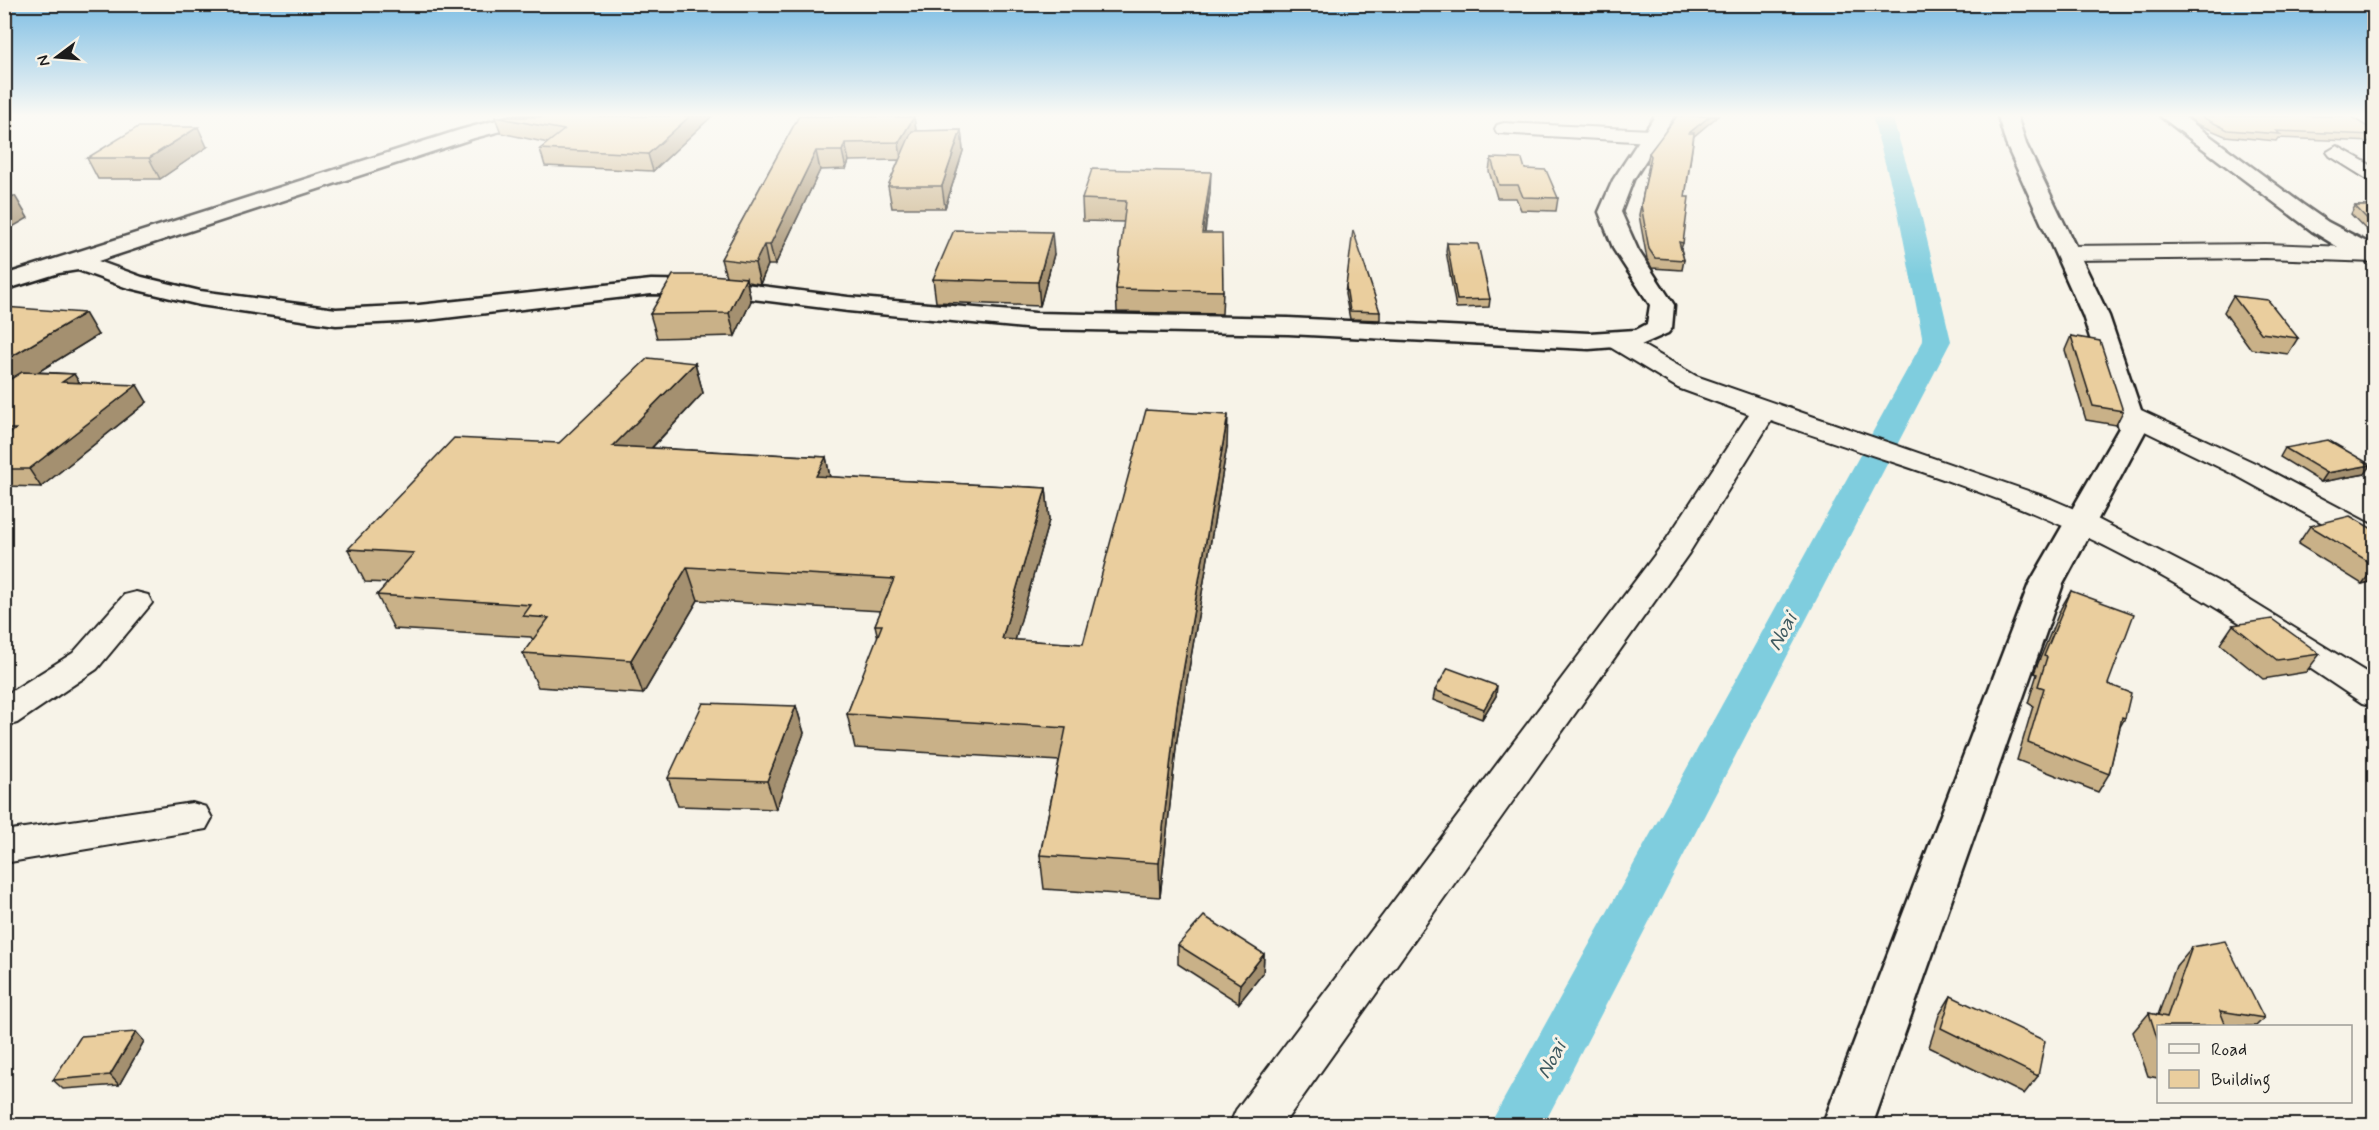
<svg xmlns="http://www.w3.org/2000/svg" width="2379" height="1130" viewBox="0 0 2379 1130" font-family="Mynerve,sans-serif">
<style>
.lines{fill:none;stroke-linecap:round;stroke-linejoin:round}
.canal{fill:#7fcdde;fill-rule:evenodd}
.minor-casing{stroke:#1c1c1c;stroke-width:4}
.tertiary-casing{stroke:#1c1c1c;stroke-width:5}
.minor{fill:#f7f3e8;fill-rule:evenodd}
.tertiary{fill:#f7f3e8;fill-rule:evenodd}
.wall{fill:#c9b188;stroke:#1c1c1c;stroke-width:1.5}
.shaded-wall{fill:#a4906f;stroke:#1c1c1c;stroke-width:1.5}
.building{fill:#eace9e;stroke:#1c1c1c;stroke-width:1.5}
.labels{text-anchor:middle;stroke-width:6;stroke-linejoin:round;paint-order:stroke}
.water-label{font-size:22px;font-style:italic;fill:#3f5a60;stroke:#f7f3e8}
</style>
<rect width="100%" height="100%" fill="#f7f3e8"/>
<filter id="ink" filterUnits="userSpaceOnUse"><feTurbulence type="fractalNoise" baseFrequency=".0167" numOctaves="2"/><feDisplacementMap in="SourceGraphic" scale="12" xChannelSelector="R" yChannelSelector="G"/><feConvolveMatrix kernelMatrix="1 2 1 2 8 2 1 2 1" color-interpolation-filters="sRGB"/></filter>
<g filter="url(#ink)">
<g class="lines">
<polygon class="canal" points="1872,116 1892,116 1919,206 1951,341 1543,1126 1489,1126 1923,341 1897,206"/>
<defs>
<g id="minor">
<polygon points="1504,123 1651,130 1660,136 1651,142 1497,133 1495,129 1497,125"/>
<polygon points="2337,146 2374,167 2374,181 2367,179 2330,156 2327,152"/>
<polygon points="2265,244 2374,248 2374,262 2265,258 2067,260 2059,258 2056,253 2059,248 2067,246"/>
<path d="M 1614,332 L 1623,334 L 1696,376 L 2051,499 L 2095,518 L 2223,584 L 2374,677 L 2374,706 L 2362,703 C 2269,640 2175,578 2074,531 C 1980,487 1870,456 1771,421 L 1689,553 L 1282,1126 L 1229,1126 L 1236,1110 L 1666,540 L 1749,414 L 1678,388 L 1605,344 L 1602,339 L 1605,334 Z"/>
<polygon points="2128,404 2257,464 2374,526 2374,547 2363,545 2237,476 2118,418 2115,412 2118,406"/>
<polygon points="136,592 148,595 152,603 97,669 17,723 4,727 4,696 73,653 124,595"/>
<polygon points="192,803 206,807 212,818 206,829 4,863 4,831"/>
</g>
<g id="tertiary">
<polygon points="512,116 545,116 543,120 474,138 98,261 142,277 200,291 336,309 419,305 651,280 721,281 848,297 1035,313 1288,318 1589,333 1636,330 1647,324 1650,305 1614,250 1599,212 1613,180 1655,116 1674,116 1633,180 1621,212 1638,250 1674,305 1672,328 1668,333 1641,345 1589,349 1288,334 1035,329 848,311 721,295 651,294 419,321 336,325 200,305 125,287 78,270 59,273 4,290 4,275 460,130"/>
<polygon points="1998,116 2017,116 2026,144 2109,316 2147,428 2063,584 1872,1126 1822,1126 2029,584 2119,428 2083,316 2006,144"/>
<polygon points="2160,116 2183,116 2302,204 2328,222 2374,246 2374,261 2338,247 2312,231"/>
</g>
</defs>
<use href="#minor" class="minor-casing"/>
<use href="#tertiary" class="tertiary-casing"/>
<use href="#minor" class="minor"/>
<use href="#tertiary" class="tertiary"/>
</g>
<g class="wall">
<polygon points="712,116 653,171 545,166 540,149 548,143 501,133 495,117"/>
<polygon points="799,116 916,131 961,130 963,151 945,208 892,208 888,186 899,160 849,161 846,169 820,170 775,265 768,265 760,284 747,282 751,301 735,336 657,338 650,314 726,276 721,259"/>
<polygon points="2187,116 2350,116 2374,131 2374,142 2278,138 2276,141 2225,136 2197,124"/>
<polygon points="1694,136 1685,197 1683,243 1681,249 1684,260 1682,270 1652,268 1647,259 1639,215 1649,165 1647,163 1649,153"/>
<polygon points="207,147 160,179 98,179 87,158"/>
<polygon points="1491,158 1525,169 1558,198 1556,211 1521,210 1516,198 1497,198 1489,171"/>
<polygon points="1210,193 1205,233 1223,291 1222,314 1117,312 1116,289 1124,222 1083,221 1082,199"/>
<polygon points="2355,206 2374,206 2374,238 2351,214"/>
<polygon points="1447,243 1490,299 1489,307 1456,308 1446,251"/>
<polygon points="1054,254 1040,306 936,302 933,279"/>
<polygon points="1346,286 1380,312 1380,320 1350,319 1345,294"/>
<polygon points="2233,296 2298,338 2288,354 2251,349 2224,312"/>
<polygon points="4,307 98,335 38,372 74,374 79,383 147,402 41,487 4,486"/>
<polygon points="2071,336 2123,411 2116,425 2086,420 2065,350"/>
<polygon points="695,363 703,393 652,448 826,457 830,477 1046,488 1049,520 1015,640 1083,644 1227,446 1177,739 1160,897 1044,889 1040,855 1059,761 855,748 847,714 878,638 875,625 881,611 698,600 643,694 538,687 523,653 533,640 531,637 394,629 377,595 388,583 365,582 348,549 559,443"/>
<polygon points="2285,448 2371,465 2365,474 2321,482 2280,457"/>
<polygon points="2310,526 2374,530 2374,581 2362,584 2298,544"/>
<polygon points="2071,591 2108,684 2125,718 2120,727 2109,774 2098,792 2017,760 2033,706 2028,703 2037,674 2034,673 2061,608"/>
<polygon points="2233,625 2320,654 2306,672 2263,679 2220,644"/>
<polygon points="1435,690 1496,696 1482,719 1433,700"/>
<polygon points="796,706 804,733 776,809 678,806 668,778"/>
<polygon points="1178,945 1264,954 1263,973 1239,1003 1178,964"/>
<polygon points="2192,947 2264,1018 2256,1026 2158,1026 2158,1078 2148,1076 2133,1032 2149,1013 2158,1015 2176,966"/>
<polygon points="1951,996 2038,1076 2024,1094 1929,1047 1939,1015"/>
<polygon points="136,1032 144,1041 119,1085 63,1089 53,1080"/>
</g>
<g class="shaded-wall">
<polygon points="690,116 712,116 653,171 648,154"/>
<polygon points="1710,116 1718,116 1687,142 1689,133"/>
<polygon points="914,117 917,135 901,160 899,142"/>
<polygon points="198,127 207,147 160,179 149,158"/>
<polygon points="961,130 963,151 945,208 942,186"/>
<polygon points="845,143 849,161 846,169 842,151"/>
<polygon points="816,151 820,170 775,265 770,245"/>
<polygon points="1211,172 1210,193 1201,256 1202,233"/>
<polygon points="15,196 28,218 4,232 4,202"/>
<polygon points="1052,232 1054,254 1040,306 1038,282"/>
<polygon points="764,245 768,265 760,284 755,263"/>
<polygon points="746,278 751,301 735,336 729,313"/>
<polygon points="85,313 98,335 4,393 4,361"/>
<polygon points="695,363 703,393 624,477 613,446"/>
<polygon points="74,374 84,390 62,382"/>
<polygon points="137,385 147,402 41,487 29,469"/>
<polygon points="1228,415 1227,446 1177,739 1160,897 1159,863 1177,706"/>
<polygon points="826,457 832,488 816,476"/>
<polygon points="2371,465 2365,474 2321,482 2327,473"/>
<polygon points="1046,488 1049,520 1006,673 1002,639"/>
<polygon points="687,567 698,600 643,694 631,660"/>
<polygon points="2374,568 2374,581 2362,584"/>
<polygon points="1497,686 1496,696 1482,719 1484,709"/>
<polygon points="796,706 804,733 776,809 767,781"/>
<polygon points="1264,954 1263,973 1239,1003 1240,984"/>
<polygon points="136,1032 144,1041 119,1085 110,1075"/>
</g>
<g class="building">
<polygon points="690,116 648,154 540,149 564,130 495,117"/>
<polygon points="799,116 914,117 899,142 845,143 842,151 816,151 770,245 764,245 755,263 721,259"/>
<polygon points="1677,116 1710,116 1689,133 1694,133 1685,197 1689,197 1683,243 1679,242 1684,260 1655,258 1649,249 1641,205 1651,156 1649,153"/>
<polygon points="2200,116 2350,116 2374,131 2374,135 2276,131 2280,134 2228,130"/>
<polygon points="138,127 198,127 149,158 87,158"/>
<polygon points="961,130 942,186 888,186 912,131"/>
<polygon points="1491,158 1522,159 1525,169 1546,170 1558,198 1523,197 1518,185 1499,185"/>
<polygon points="1092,169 1211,172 1202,233 1222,233 1223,291 1116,289 1126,201 1082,199"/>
<polygon points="4,196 15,196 4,202"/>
<polygon points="2355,206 2374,206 2374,226"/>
<polygon points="954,230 1052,232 1038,282 933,279"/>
<polygon points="1353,230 1380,312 1350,311 1346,286"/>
<polygon points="1447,243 1478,244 1490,299 1457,300"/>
<polygon points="673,275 711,275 746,278 729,313 650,314"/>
<polygon points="2233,296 2268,300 2298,338 2261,333"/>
<polygon points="4,307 85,313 4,361"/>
<polygon points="2071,336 2100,341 2123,411 2093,406"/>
<polygon points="648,358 695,363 613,446 826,457 816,476 1046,488 1002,639 1083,644 1146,410 1228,415 1177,706 1159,863 1040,855 1066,728 847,714 882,625 875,625 894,579 687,567 631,660 523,653 549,618 523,616 531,605 377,595 414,553 348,549 454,438 559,443"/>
<polygon points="22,372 74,374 62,382 137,385 29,469 4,469 4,438 16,429 4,429 4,383"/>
<polygon points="2328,440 2371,465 2327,473 2285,448"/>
<polygon points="2350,516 2374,530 2374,565 2310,526"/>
<polygon points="2071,591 2134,614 2108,684 2131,693 2125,718 2122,717 2109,774 2028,742 2044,688 2038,686 2047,657 2044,656"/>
<polygon points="2272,619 2320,654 2277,660 2233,625"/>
<polygon points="1448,668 1497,686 1484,709 1435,690"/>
<polygon points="703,703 796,706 767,781 668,778"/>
<polygon points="1204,916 1264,954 1240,984 1178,945"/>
<polygon points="2225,941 2264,1018 2220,1011 2226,1026 2158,1026 2158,1041 2149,1013 2167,1017 2192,947"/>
<polygon points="1951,996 2045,1041 2038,1076 1941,1028"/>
<polygon points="136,1032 110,1075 53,1080 81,1036"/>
</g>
</g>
<linearGradient id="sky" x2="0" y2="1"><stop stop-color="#7ebee4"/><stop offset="0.42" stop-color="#fbfaf5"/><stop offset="1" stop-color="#fbfaf5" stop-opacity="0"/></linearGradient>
<rect width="2379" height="275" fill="url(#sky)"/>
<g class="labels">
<g class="water-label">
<text transform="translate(1781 631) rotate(-62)" y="8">Noai</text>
<text transform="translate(1550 1059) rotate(-62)" y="8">Noai</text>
</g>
</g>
<rect width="2379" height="1130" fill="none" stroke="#f7f3e8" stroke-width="24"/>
<rect x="12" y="12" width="2355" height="1106" fill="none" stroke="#1c1c1c" stroke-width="2" filter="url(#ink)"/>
<rect x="2157" y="1025" width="195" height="78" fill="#f7f3e8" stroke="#9f9d96" stroke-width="1.5"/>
<rect x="2169" y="1044" width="30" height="9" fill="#f7f3e8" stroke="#9f9d96" stroke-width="1.5"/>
<text x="2211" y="1055" font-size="18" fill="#1c1c1c">Road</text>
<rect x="2169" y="1070" width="30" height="18" fill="#eace9e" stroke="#9f9d96" stroke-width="1.5"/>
<text x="2211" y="1085" font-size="18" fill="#1c1c1c">Building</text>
<g transform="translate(57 57) rotate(254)" stroke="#f7f3e8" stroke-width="4.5" paint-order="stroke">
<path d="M0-4.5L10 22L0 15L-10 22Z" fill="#1c1c1c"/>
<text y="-9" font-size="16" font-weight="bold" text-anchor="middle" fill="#1c1c1c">N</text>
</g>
</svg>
